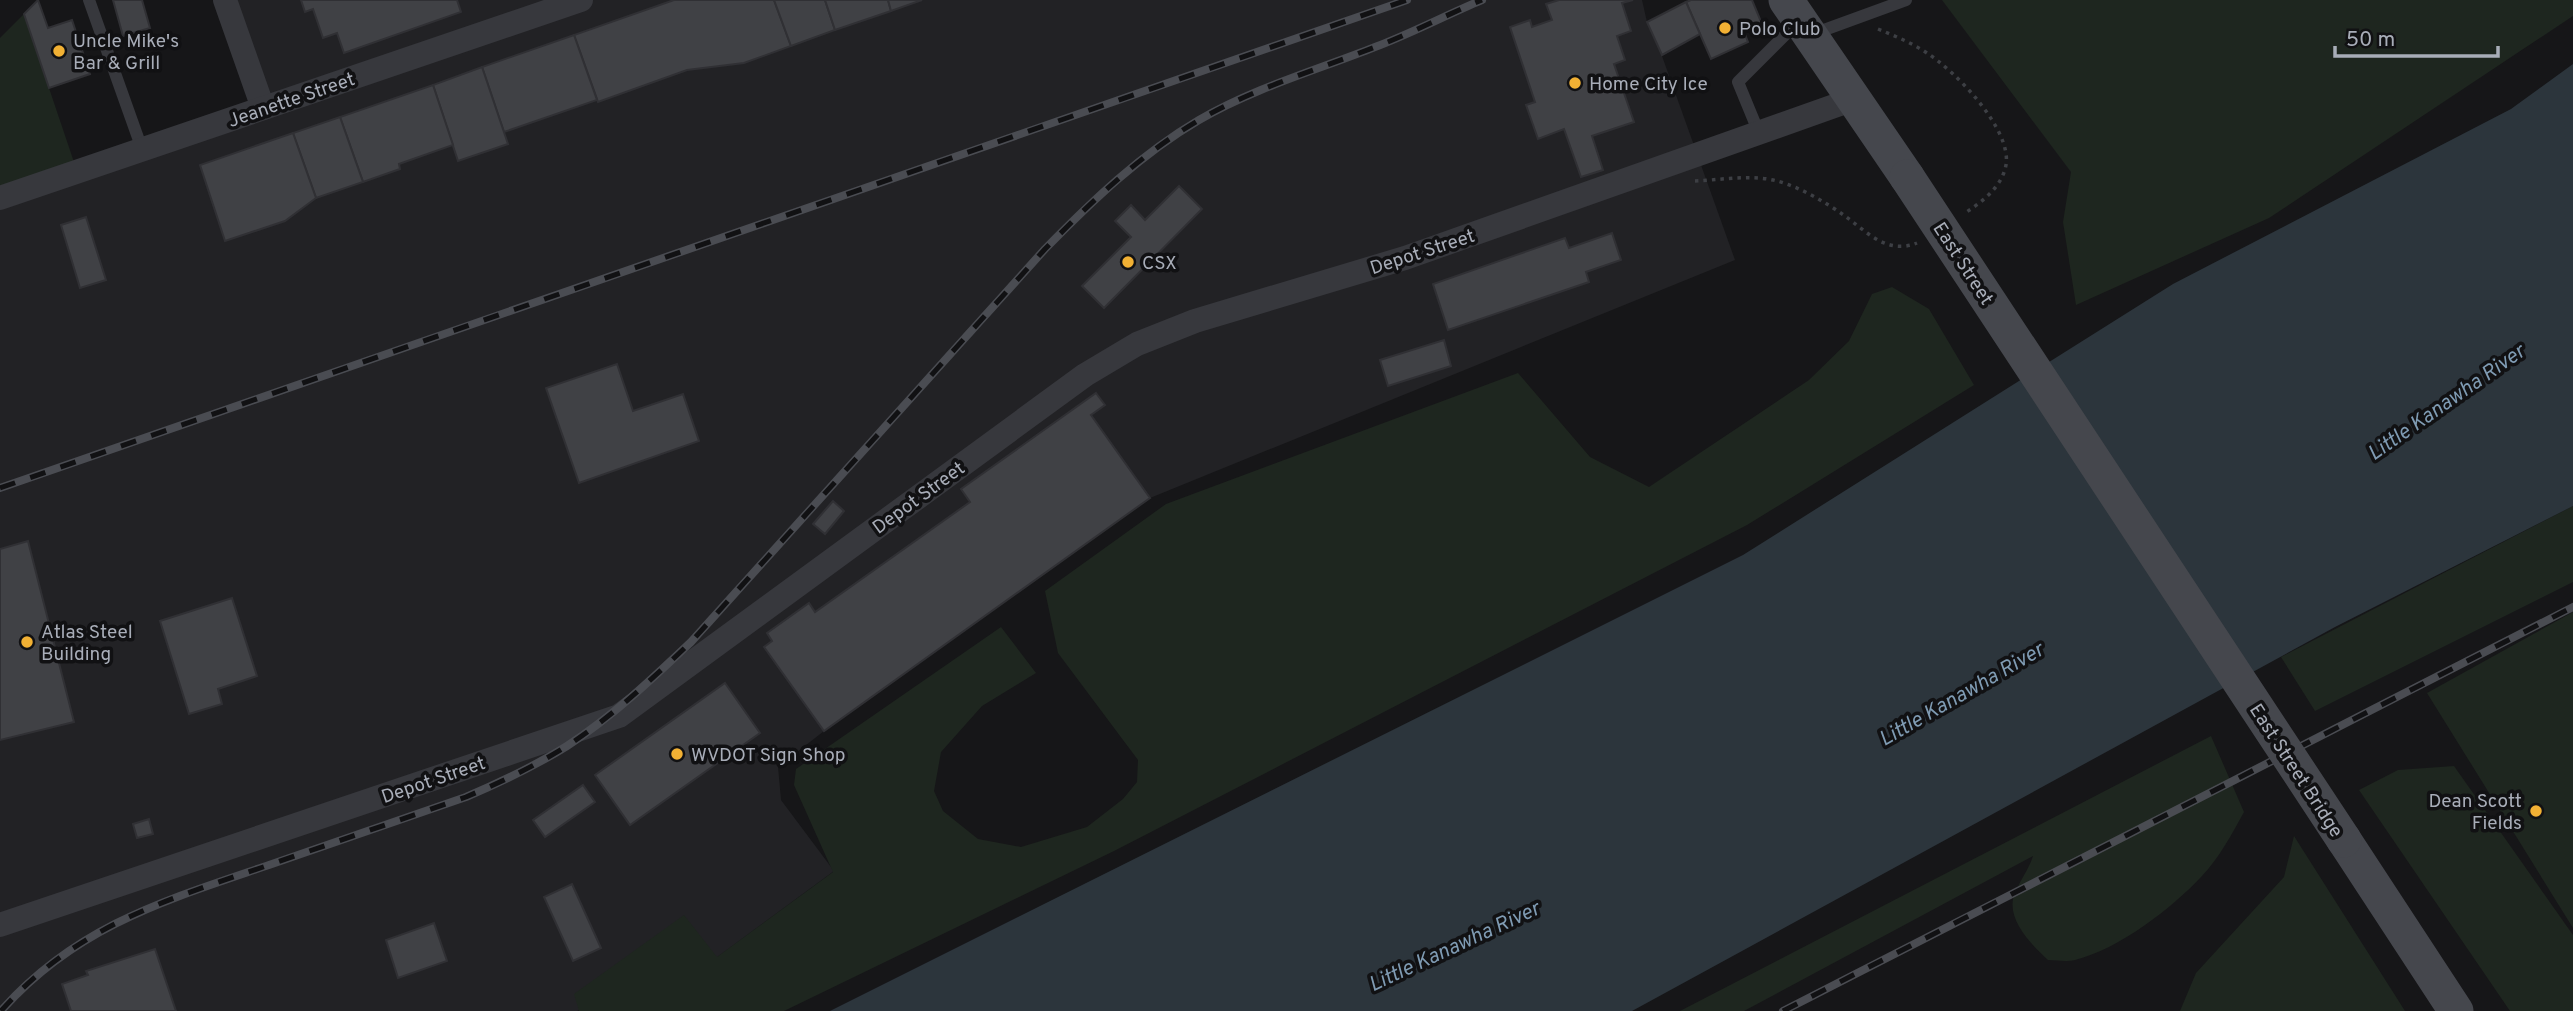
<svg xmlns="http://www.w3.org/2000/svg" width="2573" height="1011" viewBox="0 0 2573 1011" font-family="Overpass,sans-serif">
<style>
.built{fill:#222225}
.green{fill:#1e261f}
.water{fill:#2c353c}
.building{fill:#404145;stroke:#303034;stroke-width:2}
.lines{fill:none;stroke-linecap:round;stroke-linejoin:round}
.path{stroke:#3d3f44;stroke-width:3.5;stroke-dasharray:3.5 5;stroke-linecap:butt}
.service{stroke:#37383d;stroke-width:12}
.minor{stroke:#37383d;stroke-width:24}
.secondary{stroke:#45474d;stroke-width:35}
.rail-casing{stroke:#4a4c52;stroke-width:8}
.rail{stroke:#111113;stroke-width:5;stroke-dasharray:16;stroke-linecap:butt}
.secondary-bridge{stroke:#45474d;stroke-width:35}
.poi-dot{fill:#f2b134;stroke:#111113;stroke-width:2.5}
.labels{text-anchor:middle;stroke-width:7;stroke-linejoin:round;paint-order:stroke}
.poi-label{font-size:19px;fill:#a8adb8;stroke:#111113;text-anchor:start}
.street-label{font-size:19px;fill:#a8adb8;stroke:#111113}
.water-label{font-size:21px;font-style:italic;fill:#7f9bb3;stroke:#111113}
</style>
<rect width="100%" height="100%" fill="#161618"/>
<polygon class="built" points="225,0 1642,0 1647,22 1686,2 1700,34 1662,56 1735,260 1150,498 824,731 778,767 781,800 834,871 716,958 577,1011 0,1011 0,198 263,108"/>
<g class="green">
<polygon points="1942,0 2573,0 2573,16 2269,218 2076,305 2063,222 2071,172"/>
<polygon points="24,14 77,171 0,198 0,38"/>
<polygon points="1892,287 1929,309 1974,385 1747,525 1114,851 784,1011 579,1011 574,994 684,915 717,957 833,872 794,785 796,769 1001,627 1036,673 982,706 941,752 934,791 943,811 978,839 1021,847 1087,827 1123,799 1137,782 1138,760 1058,653 1045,591 1166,504 1518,373 1590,457 1649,487 1809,380 1849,341 1872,294"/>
<polygon points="2573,506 2573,582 2315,711 2281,657"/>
<polygon points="2573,612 2573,928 2427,693"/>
<path d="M 2211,736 L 2244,812 C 2232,834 2219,858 2202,876 C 2171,909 2119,949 2075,960 C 2067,962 2057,960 2048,960 C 2032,945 2006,920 2014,895 C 2019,882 2029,869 2033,856 L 1744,1011 L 1680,1011 Z"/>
<polygon points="2454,766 2573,935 2573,1011 2510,1011 2359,790 2398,770"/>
<polygon points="2294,836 2405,1011 2180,1011 2196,973 2284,877"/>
</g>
<polygon class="water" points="2573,64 2573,506 2335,627 1632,1011 830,1011 1743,555 2173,284 2511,109"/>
<g class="building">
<polygon points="38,0 48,28 72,20 90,74 49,88 24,14"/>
<polygon points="113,0 142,0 150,28 123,36"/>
<polygon points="301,0 457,0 461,12 344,53 337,33 323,38 313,9 305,12"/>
<polygon points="674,0 774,0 791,46 744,63 687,70 598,102 574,35"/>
<polygon points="774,0 825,0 835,30 791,46"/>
<polygon points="825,0 888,0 891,11 835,30"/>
<polygon points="888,0 922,0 891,11"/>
<polygon points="1559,0 1633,0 1622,3 1631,31 1617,36 1625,60 1614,64 1634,122 1592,136 1603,170 1581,177 1564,129 1538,139 1526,105 1535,102 1510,27 1530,20 1532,27 1552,20 1546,4"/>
<polygon points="1691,0 1752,0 1762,24 1744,32 1748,42 1711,59 1686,2"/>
<polygon points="1686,2 1700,34 1662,55 1647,22"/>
<polygon points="574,35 597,100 504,132 482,67"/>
<polygon points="482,67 508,144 458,161 433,85"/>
<polygon points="433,85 453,145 399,164 400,169 363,182 340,117"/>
<polygon points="340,117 363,182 316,198 293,133"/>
<polygon points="293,133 316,198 285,221 225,241 200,165"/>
<polygon points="1179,186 1202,209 1104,308 1082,286 1131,237 1115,221 1131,205 1145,220"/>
<polygon points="86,217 106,280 80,288 61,225"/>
<polygon points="1612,233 1621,260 1586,272 1589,282 1448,330 1433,284 1565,238 1569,248"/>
<polygon points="1444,340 1451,366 1388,386 1380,360"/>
<polygon points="617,364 633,411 683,394 699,441 579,483 546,388"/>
<polygon points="1096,393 1105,405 1091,415 1150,498 824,731 764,647 772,641 767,633 809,603 815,612 970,502 961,489"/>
<polygon points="833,501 844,511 825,534 813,524"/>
<polygon points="28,541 74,722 0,740 0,549"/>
<polygon points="232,598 257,676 218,689 222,704 189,714 160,621"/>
<polygon points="725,683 760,733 630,825 595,775"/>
<polygon points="583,785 595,802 545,837 533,820"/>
<polygon points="149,819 153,834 137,838 133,824"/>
<polygon points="572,884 601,948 573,961 544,897"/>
<polygon points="434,923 447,961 398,978 386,940"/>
<polygon points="155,949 176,1011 71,1011 62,984 88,975 86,971"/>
</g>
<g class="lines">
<g class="path">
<path d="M 1878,29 C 1895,36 1912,43 1927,53 C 1955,71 2012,129 2006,165 C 2002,187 1982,202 1965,213"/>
<path d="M 1695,181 C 1721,180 1751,174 1777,181 C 1800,187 1825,202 1845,216 C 1867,232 1887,255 1917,243"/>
</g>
<g class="service">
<polyline points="89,0 142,149"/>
<polyline points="1813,34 1906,0"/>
<polyline points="1759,133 1738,82 1799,21"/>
</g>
<g class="minor">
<polyline points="225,0 263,108"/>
<polyline points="0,198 581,0"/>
<polyline points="0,925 619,716 1085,375 1137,344 1195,321 1405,258 1854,99"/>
</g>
<g class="secondary">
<polyline points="1786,0 1907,177"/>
<polyline points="2344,840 2456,1011"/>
</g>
<defs>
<g id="rail">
<polyline points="0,488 1407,0"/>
<path d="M 1,1011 C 76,926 166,900 269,865 C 335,842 400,820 466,797 C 501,782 535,766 567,746 C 613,716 652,679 691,642 L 1045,249 C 1092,201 1141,154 1199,120 C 1254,88 1317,70 1375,47 C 1412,33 1446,15 1482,0"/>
<polyline points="1783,1011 2573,607"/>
</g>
</defs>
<use href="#rail" class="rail-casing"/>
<use href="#rail" class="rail"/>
<polyline class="secondary-bridge" points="1907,177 2344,840"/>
</g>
<g class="poi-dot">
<circle cx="1725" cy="28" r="7"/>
<circle cx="59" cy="51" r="7"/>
<circle cx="1575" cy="83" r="7"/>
<circle cx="1128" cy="262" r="7"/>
<circle cx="27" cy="642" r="7"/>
<circle cx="677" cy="754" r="7"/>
<circle cx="2536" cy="811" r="7"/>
</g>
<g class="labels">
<g class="poi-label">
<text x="1739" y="35">Polo Club</text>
<text x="73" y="47">Uncle Mike's<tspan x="73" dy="22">Bar &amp; Grill</tspan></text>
<text x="1589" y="90">Home City Ice</text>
<text x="1142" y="269">CSX</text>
<text x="41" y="638">Atlas Steel<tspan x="41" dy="22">Building</tspan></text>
<text x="691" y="761">WVDOT Sign Shop</text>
<text x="2522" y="807" text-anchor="end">Dean Scott<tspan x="2522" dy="22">Fields</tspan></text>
</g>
<g class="street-label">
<text transform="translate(291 99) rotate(-19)" y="7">Jeanette Street</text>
<text transform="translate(1422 251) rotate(-18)" y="7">Depot Street</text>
<text transform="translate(1964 263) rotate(57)" y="7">East Street</text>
<text transform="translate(918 497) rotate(-36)" y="7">Depot Street</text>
<text transform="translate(2297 770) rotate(57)" y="7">East Street Bridge</text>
<text transform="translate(433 779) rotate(-19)" y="7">Depot Street</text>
</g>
<g class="water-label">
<text transform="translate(2446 402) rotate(-35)" y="7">Little Kanawha River</text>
<text transform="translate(1961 694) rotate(-30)" y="7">Little Kanawha River</text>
<text transform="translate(1454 946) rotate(-25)" y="7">Little Kanawha River</text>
</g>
</g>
<path d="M2335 46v10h163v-10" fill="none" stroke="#a8adb8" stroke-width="3.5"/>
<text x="2346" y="46" font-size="21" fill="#a8adb8" stroke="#111113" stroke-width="5" paint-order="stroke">50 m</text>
</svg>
